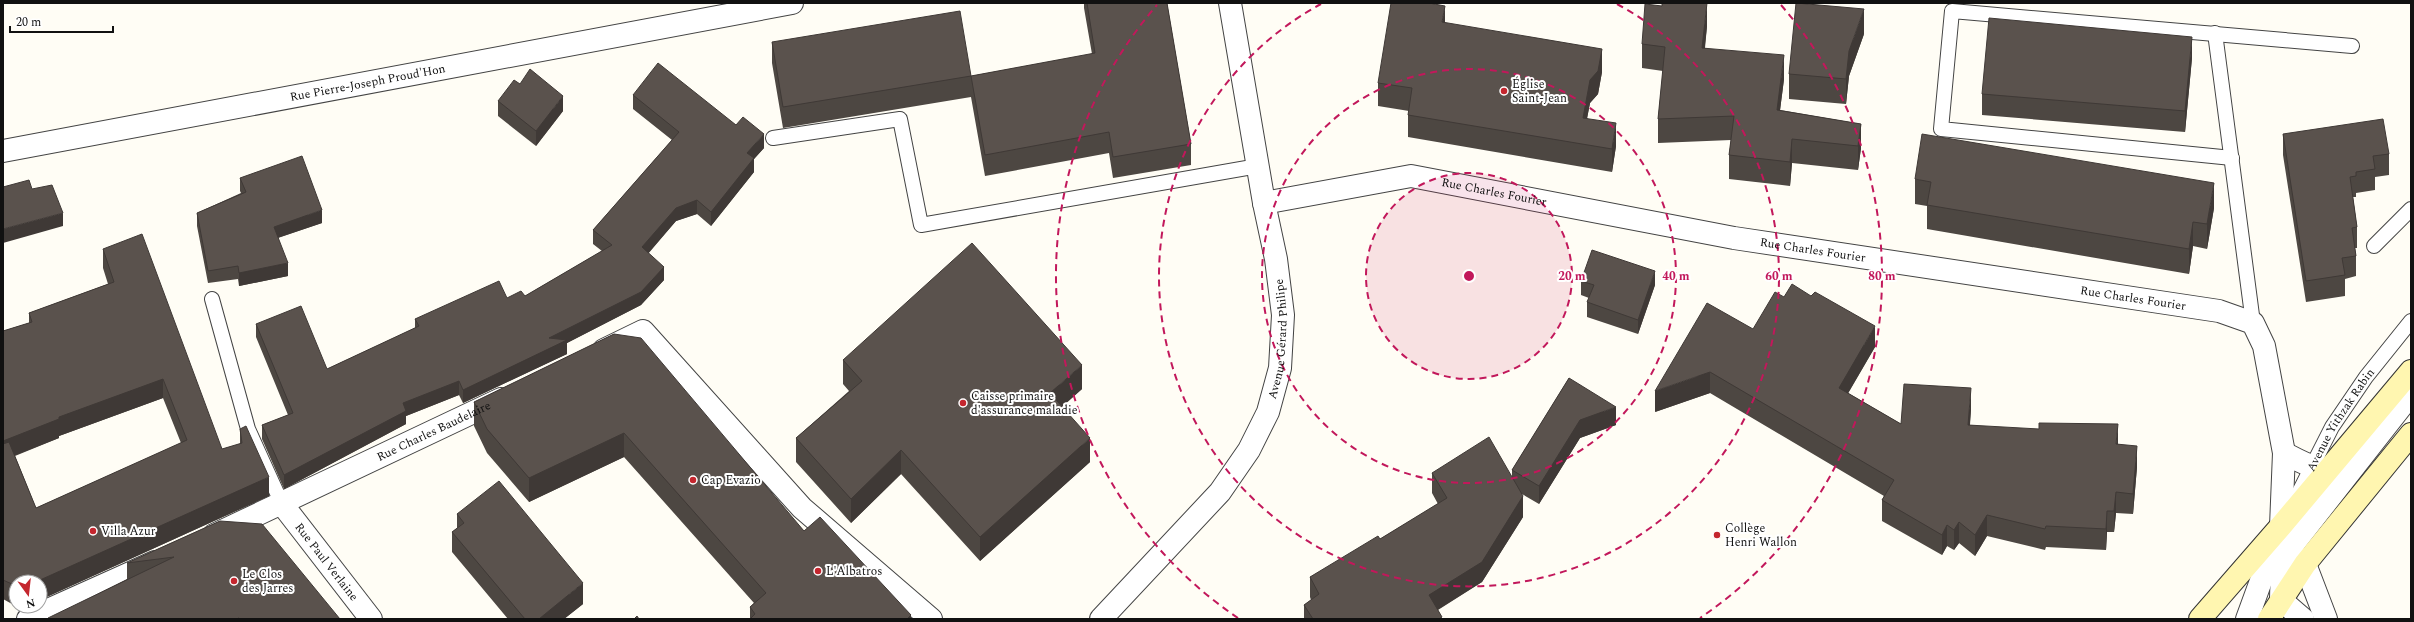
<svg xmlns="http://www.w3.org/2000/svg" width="2414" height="622" viewBox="0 0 2414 622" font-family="Spectral,serif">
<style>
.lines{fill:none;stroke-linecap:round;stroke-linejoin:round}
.lane-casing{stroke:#444;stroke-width:16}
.street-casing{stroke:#444;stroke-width:24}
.secondary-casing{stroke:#333;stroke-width:24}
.lane{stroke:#fff;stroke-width:14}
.street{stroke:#fff;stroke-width:22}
.secondary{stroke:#fff6b0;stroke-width:22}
.wall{fill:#4d4742;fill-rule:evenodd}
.shaded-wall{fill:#3f3936}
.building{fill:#5a524d;stroke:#3f3936}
.ring{fill:none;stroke:#c2185b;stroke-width:2;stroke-dasharray:7 5}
.poi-dot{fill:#c4262e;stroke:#fff;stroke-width:1.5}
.labels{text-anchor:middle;stroke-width:4;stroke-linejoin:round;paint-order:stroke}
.street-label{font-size:12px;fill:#111;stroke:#fff}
.poi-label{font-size:12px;fill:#111;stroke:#fff;text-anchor:start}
.centre{fill:#c2185b;stroke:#fff;stroke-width:2}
.ring-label{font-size:12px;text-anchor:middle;font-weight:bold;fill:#c2185b;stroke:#fff;stroke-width:4;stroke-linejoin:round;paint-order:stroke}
</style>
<rect width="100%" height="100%" fill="#fffdf5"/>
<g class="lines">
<defs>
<g id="lane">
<polyline points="2215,33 2253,323"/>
<polyline points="773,138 900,119 921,225 1258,166"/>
<polyline points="2232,158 1941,129 1952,11 2352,46"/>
<polyline points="2374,246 2411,209"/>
<polyline points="212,299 248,429 282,504"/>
<path id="s1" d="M 2296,498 L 2332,427 L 2366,377 L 2411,321"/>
</g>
<g id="street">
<path id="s2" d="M 3,151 L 792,3"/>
<path id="s3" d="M 1264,203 L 1411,176 L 1734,238 L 2219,311 L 2253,323 L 2264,346 L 2284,453 L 2281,526 L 2247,619"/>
<polyline points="604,350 643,331 802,508 931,619"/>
<path d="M 2284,453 C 2307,465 2318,472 2344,468"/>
<path id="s4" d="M 282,504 L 371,619"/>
<path id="s5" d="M 214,535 L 501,399"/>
<polyline points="2291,556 2305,564 2326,619"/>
<polyline points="28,619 155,562"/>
<path id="s6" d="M 1101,619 L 1220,492 L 1249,450 L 1268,412 L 1280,368 L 1283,315 L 1276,259 L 1264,203 L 1230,3"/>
<path d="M 2303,619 L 2281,600 C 2281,578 2284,561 2295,542 L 2411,394"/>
</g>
<g id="secondary">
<polyline points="2200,619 2281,526 2411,371"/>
<polyline points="2269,619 2305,564 2411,434"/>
</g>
</defs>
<use href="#lane" class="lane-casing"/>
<use href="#street" class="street-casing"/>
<use href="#secondary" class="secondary-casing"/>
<use href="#lane" class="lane"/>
<use href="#street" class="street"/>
<use href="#secondary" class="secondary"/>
</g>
<g class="wall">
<polygon points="1084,3 1167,3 1191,144 1191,165 1113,178 1109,153 985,176 971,97 783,128 772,63 772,42 971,76 1092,54 1084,8"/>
<polygon points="1662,6 1707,26 1705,48 1784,79 1780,110 1861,124 1861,148 1858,170 1792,163 1790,186 1729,179 1729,155 1731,140 1658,143 1658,119 1663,71 1642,68 1642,44"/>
<polygon points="1445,23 1602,72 1598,94 1590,103 1587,118 1616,146 1612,172 1408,137 1408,115 1409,111 1378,106 1378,83"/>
<polygon points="1864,34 1849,76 1846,104 1789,99 1789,74"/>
<polygon points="2192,58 2185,132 1982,115 1982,94"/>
<polygon points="633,95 764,148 754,159 754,172 711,226 697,214 676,221 648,253 664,280 641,305 567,343 567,354 463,403 459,395 406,416 406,424 284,489 262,439 262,425 288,415 256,337 256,324 327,369 415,328 415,319 507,298 525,296 602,251 593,244 593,230 672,140 633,109"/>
<polygon points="498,101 563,111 536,146 498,116"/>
<polygon points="2283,134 2389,154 2389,175 2375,177 2375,190 2356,193 2356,197 2353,197 2357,227 2357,248 2355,248 2356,256 2356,276 2345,279 2345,296 2306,302 2283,155"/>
<polygon points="240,178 322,223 278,238 288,276 239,286 238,279 208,283 197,226 197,213 241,193 240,191"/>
<polygon points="1915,179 2214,208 2207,249 2193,246 2189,274 1927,229 1927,206 1915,204"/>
<path d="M 103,249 L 222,449 L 240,444 L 240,429 L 269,496 L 40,600 L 40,582 L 16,582 L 16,603 L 12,604 L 3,599 L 3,331 L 29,323 L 29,313 L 108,284 L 103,268 ZM 163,398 L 181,443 L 36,508 L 15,456 L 59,438 L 59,436 Z"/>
<polygon points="1581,281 1655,285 1638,334 1587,317 1587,302 1589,298 1581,295"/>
<polygon points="1753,329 1875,347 1848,393 1901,424 1971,409 1970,425 2118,444 2137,467 2133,514 2116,513 2114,532 2107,532 2106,550 2046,547 2045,550 1987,536 1975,556 1959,543 1954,550 1947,546 1942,555 1882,521 1882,500 1884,496 1710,393 1655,412"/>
<polygon points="614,334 804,531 911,619 750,619 750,607 754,603 624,457 529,502 487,453 474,426 474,402"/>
<polygon points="843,360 1082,389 1062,407 1090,462 980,561 901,474 851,523 796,462 796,438 849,391 843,384"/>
<polygon points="1569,378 1616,425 1580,438 1539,504 1522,494 1523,517 1482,582 1438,610 1442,619 1304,619 1304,605 1311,600 1310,597 1310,577 1380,539 1438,504 1432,493 1432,473 1512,477 1512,470"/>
<polygon points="457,514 583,604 564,619 508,619 452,552 452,532 457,528"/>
<polygon points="220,521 340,619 48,619 127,579 127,563"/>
</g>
<g class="shaded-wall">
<polygon points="1707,3 1707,26 1702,72 1702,48"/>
<polygon points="1445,6 1445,29 1442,22"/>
<polygon points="1864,9 1864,34 1849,76 1846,104 1846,79 1849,51"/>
<polygon points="2192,37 2192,58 2185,132 2185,111"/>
<polygon points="1602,49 1602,72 1598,94 1590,103 1583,140 1583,118 1590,80"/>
<polygon points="1784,55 1784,79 1777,134 1777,110"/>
<polygon points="563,96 563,111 536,146 536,131"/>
<polygon points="1616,123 1616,146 1612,172 1612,149"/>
<polygon points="1861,124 1861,148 1858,170 1858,146"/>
<polygon points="764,134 764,148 754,159 754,172 711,226 711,212 747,153"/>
<polygon points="1792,139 1792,163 1790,186 1790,162"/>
<polygon points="2214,183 2214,208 2207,249 2207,224"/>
<polygon points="697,200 697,214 676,221 642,261 642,247 676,208"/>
<polygon points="322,210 322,223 274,239 274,227"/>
<polygon points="63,213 63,226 3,243 3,229"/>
<polygon points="2193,222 2193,246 2189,274 2189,249"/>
<polygon points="288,263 288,276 239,286 239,273"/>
<polygon points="664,267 664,280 641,305 567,343 567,354 463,403 463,390 549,338"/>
<polygon points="1655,271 1655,285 1638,334 1638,320"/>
<polygon points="1875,326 1875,347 1839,409 1839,388"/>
<polygon points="1082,365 1082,389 1050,417 1050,393"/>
<polygon points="1710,372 1710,393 1655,412 1655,391"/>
<polygon points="163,379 163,398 59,436 59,438 3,460 3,441 59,417"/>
<polygon points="459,381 459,395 406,416 406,424 284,489 284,475 403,403"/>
<polygon points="1971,388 1971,409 1968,446 1968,425"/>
<polygon points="1616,407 1616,425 1580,438 1539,504 1539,486 1580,420"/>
<polygon points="2118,424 2118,445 2116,444"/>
<polygon points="624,433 624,457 529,502 529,478"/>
<polygon points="1090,438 1090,462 980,561 980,537"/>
<polygon points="2137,446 2137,467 2133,514 2133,494"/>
<polygon points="901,450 901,474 851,523 851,499"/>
<polygon points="269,477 269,496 40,600 40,580"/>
<polygon points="2116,492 2116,513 2114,532 2114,511"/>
<polygon points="1523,496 1523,517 1482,582 1429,615 1429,595"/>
<polygon points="2107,511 2107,532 2106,550 2106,529"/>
<polygon points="1987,515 1987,536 1975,556 1975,535"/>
<polygon points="1959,522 1959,543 1954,550 1954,530"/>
<polygon points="1947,525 1947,546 1942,555 1942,535"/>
<polygon points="583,583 583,604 564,619 539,619"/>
<polygon points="911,615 911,619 907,619"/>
</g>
<g class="building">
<polygon points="1087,3 1167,3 1191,144 1113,157 1109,132 985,155 971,76 1095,53"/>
<polygon points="1391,3 1429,3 1445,6 1442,22 1602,49 1598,71 1590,80 1583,118 1616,123 1612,149 1408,115 1412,88 1378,83"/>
<polygon points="1662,3 1707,3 1702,48 1784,55 1777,110 1861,124 1858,146 1792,139 1790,162 1729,155 1734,116 1658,119 1665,47 1642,44 1645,4 1662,6"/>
<polygon points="1796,3 1864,9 1849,51 1846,79 1789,74"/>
<polygon points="960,11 971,76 783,107 772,42"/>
<polygon points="1989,18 2192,37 2185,111 1982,94"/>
<polygon points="658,63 736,125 743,117 764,134 747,153 754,158 711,212 697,200 676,208 642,247 664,267 641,292 549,338 567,340 463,390 459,381 403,403 406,411 284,475 262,425 293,413 256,324 301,306 327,369 419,326 415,319 499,281 507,298 521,291 525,296 612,245 593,230 679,132 633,95"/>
<polygon points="530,69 563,96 536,131 498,101 514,80 520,84"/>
<polygon points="2383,119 2389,154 2373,156 2375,169 2356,172 2356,176 2350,177 2357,227 2352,228 2356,256 2342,258 2345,275 2306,281 2283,134"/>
<polygon points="1922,134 2214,183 2207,224 2193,222 2189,249 1927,205 1931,182 1915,179"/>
<polygon points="302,156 322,210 274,227 288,263 239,273 238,266 208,271 197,213 246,192 240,178"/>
<polygon points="29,180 32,189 52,185 63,213 3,229 3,187"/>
<polygon points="142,234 222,449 242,443 240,429 246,426 269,477 40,580 29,582 16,582 16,584 12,584 3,580 3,444 9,442 36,508 187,440 163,379 59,417 59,419 3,441 3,331 32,322 29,313 114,282 103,249"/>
<polygon points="972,243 1082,365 1050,393 1090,438 980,537 901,450 851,499 796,438 862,381 843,360"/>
<polygon points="1592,250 1655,271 1638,320 1587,302 1594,285 1581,281"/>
<polygon points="1792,284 1811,296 1815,292 1875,326 1839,388 1901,424 1904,384 1971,388 1968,425 2039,429 2039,423 2118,424 2116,444 2137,446 2133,494 2116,492 2114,511 2107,511 2106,529 2046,526 2045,529 1987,515 1975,535 1959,522 1954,530 1947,525 1942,535 1882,500 1894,480 1710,372 1655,391 1707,303 1753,329 1775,292 1784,297"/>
<polygon points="614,334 641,338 804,531 820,517 911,615 907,619 750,619 755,614 750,607 766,593 624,433 529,478 487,429 474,402"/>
<polygon points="1569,378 1616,407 1580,420 1539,486 1512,470"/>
<polygon points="1489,437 1523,496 1482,562 1429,595 1442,617 1439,619 1313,619 1304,605 1319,594 1310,577 1378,536 1380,539 1447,498 1432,473"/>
<polygon points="499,481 583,583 539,619 525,619 452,532 464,523 457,514"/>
<polygon points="220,521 262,524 340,619 240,619 239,618 236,619 48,619 48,618 174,557 127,563"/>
<polygon points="637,616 639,619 634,619"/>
</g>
<circle cx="1469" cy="276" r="103" fill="#c2185b" fill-opacity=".12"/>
<g class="ring">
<circle cx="1469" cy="276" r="103"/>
<circle cx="1469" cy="276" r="207"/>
<path d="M1617 4A310 310 0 1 1 1321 4"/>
<path d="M1238 618A413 413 0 0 1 1157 5M1781 5A413 413 0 0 1 1700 618"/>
</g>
<g class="poi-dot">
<circle cx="1504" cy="91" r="4"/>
<circle cx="963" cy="403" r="4"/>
<circle cx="693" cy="480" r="4"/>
<circle cx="93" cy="531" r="4"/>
<circle cx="1717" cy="535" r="4"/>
<circle cx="818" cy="571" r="4"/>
<circle cx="234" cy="581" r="4"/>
</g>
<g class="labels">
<g class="street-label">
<text dy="4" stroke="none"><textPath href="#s2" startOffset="371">Rue Pierre-Joseph Proud'Hon</textPath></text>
<text dy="4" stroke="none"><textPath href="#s3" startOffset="234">Rue Charles Fourier</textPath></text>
<text dy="4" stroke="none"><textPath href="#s3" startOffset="558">Rue Charles Fourier</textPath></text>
<text dy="4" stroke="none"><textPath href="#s3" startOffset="882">Rue Charles Fourier</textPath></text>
<text dy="4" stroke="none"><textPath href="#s6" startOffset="342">Avenue Gérard Philipe</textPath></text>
<text dy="4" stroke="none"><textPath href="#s1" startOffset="90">Avenue Yithzak Rabin</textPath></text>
<text dy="4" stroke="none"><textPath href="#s5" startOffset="243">Rue Charles Baudelaire</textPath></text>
<text dy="4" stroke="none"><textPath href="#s4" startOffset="73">Rue Paul Verlaine</textPath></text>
</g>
<g class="poi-label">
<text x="1512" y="88">Église<tspan x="1512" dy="14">Saint-Jean</tspan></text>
<text x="971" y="400">Caisse primaire<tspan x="971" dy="14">d'assurance maladie</tspan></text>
<text x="701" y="484">Cap Evazio</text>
<text x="1725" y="532">Collège<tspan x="1725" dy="14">Henri Wallon</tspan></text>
<text x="101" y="535">Villa Azur</text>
<text x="826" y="575">L'Albatros</text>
<text x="242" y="578">Le Clos<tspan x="242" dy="14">des Jarres</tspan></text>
</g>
</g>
<circle cx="1469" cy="276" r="6" class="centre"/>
<g class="ring-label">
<text x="1572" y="280">20 m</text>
<text x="1676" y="280">40 m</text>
<text x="1779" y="280">60 m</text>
<text x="1882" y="280">80 m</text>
</g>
<rect width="2414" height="622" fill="none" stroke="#111111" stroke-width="8"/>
<g transform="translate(28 594) rotate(165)"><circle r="19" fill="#ffffff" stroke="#a0a0a0"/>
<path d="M0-3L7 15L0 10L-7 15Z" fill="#c4262e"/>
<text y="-6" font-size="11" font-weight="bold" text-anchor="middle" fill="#111111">N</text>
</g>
<path d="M10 26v6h103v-6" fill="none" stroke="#111111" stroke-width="2"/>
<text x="16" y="26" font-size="12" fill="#111111" stroke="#ffffff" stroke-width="3" paint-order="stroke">20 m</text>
</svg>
